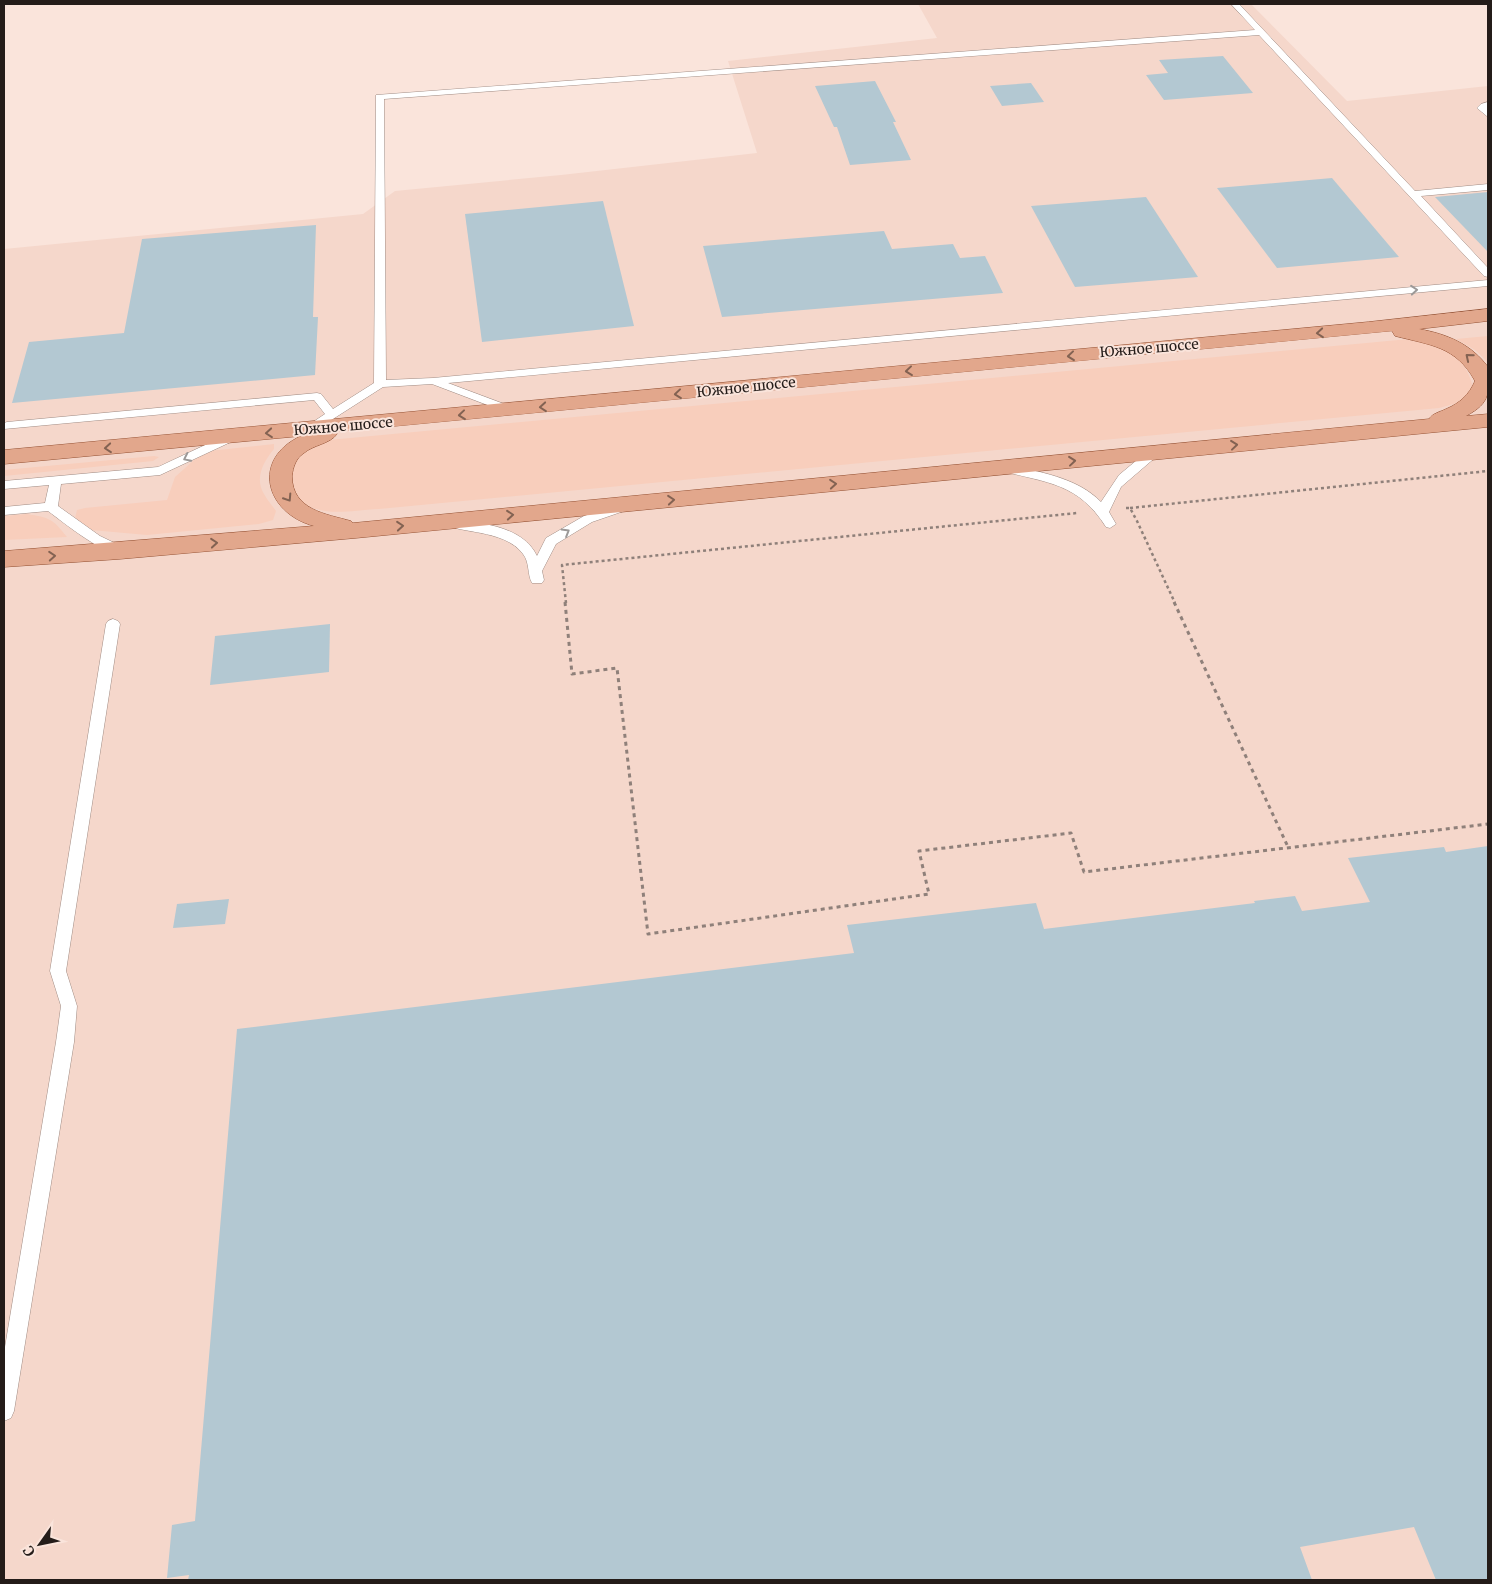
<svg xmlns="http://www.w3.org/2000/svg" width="1492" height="1584" viewBox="0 0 1492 1584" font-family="Merriweather,serif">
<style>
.built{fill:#f5d7cb}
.green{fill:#f8cebc}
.building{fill:#b3c8d2}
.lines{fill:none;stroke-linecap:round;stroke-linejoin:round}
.lane-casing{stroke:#a08c84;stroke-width:1}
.primary-casing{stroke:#935032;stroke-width:1}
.path-far1{stroke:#8f807a;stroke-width:2.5;stroke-dasharray:3 3;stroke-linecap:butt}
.path{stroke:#8f807a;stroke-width:3;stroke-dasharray:4 4;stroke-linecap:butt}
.lane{fill:#fff;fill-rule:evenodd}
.primary{fill:#e2a78c;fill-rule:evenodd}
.oneway{stroke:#9c9998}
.oneway2{stroke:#836252}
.labels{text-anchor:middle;stroke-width:4;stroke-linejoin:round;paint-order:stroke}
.far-street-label{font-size:14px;fill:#241c19;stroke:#fae4db}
</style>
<rect width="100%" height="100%" fill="#fae4db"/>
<polygon class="built" points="918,4 1251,4 1347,101 1488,86 1488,1580 4,1580 4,249 363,214 395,191 561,175 757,153 728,61 937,38"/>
<g class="green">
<polygon points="1488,336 1488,362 1475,350 1456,339"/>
<path d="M 1409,339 C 1442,345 1464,352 1473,387 L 1461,402 L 1439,408 L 379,509 C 341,511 316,520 287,490 L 287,465 L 318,441 Z"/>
<path d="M 274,444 L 274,449 C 264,461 254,478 264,494 C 267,500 272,505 276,511 L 273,520 L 259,524 L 147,535 L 91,530 L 81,527 L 75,518 L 77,510 L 85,508 L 167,500 L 175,477 L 194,460 L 209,451 Z"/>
<polygon points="154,456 159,457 153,461 4,476 4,470"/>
<path d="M 27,514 C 50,518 52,518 67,537 L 4,540 L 4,516 Z"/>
</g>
<g class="building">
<polygon points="1223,56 1253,93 1164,100 1146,75 1168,73 1159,60"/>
<polygon points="875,81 896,122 893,122 911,160 850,165 837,127 834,127 815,86"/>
<polygon points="1031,83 1044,102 1002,106 990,86"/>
<polygon points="1332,178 1399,257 1277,268 1217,188"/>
<polygon points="1488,192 1488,252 1435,197"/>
<polygon points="1146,197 1198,277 1075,287 1031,206"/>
<polygon points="603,201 634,326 482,342 465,214"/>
<polygon points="316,225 313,317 318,317 315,375 12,403 29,342 124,333 142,239"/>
<polygon points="884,231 892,249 953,244 960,258 985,256 1003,293 722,317 703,246"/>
<polygon points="330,624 329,672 210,685 215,636"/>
<polygon points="1488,846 1488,1580 1436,1580 1414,1527 1300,1547 1312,1580 188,1580 189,1575 167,1578 172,1525 195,1521 237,1029 854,953 847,925 1036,903 1044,929 1255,903 1254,901 1295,896 1302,911 1370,902 1348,858 1444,847 1446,852"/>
<polygon points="229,899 225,924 173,928 177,904"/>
</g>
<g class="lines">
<defs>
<g id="lane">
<polygon points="1231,4 1239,4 1415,191 1488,184 1488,190 1421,196 1488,268 1488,277 1484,276 1259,35 384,99 386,380 433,378 1488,280 1488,286 448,383 515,408 517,410 515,412 511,414 432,384 383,387 311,433 307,432 305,429 307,426 325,414 314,400 4,429 4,423 7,422 317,393 321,394 333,409 374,383 376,95 1255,30"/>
<polygon points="1488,102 1488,117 1477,108 1481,104"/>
<path d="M 231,433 L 235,434 L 237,437 L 235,440 L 160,475 L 61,484 L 58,506 L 100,536 L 125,548 L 126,551 L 125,554 C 108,559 63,522 48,511 L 4,515 L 4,507 L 45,503 L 49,485 L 4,489 L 4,481 L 158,467 Z"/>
<path d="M 1153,449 L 1159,453 L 1157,456 L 1121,487 L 1109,512 L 1116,524 L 1110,528 L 1106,527 C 1078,483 1048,483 1002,471 L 1000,468 L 1006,464 C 1038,472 1077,477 1101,502 L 1119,475 L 1149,450 Z"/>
<path d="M 620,504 L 624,505 L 626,508 L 624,511 L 592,522 L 556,544 L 542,571 L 544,580 L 542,583 L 532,583 C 527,574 530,563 523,554 C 504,528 454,534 446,523 L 452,519 C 481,523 523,526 537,556 L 546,538 L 584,516 Z"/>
<polygon points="113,619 118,621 120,624 66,971 77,1006 74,1042 14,1411 11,1418 4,1421 4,1353 56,1042 61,1006 50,971 106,624 108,621"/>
</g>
<path id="primary" d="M 1488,309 L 1488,321 L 1419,329 C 1447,334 1471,344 1488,367 C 1488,393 1492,402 1466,416 L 1488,414 L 1488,427 L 356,538 L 120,559 L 4,567 L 4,551 L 314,526 C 265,513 251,459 301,436 L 4,464 L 4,450 L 1368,322 ZM 1392,331 L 1395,336 C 1430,345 1456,346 1475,381 C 1469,395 1460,403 1446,409 C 1440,412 1433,413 1429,419 L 353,523 L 351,521 C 326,514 292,510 292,476 C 293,467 296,458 304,453 C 313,445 330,444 337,434 L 336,432 Z"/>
</defs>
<use href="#lane" class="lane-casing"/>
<use href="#primary" class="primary-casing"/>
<g class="path-far1">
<polyline points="1126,508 1130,508 1137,521 1175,603"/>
<polyline points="1130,508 1488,471"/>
<polyline points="566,603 562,565 1077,513"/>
</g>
<g class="path">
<polyline points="565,602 572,674 617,668 648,934 929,894 919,851 1071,833 1084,872 1488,824"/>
<polyline points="1174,602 1288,847"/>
</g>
<use href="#lane" class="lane"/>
<use href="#primary" class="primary"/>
</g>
<defs><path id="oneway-chevron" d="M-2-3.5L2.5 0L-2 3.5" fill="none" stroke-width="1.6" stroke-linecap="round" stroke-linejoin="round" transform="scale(1.25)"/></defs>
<g class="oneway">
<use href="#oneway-chevron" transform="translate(1414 290) rotate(-5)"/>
<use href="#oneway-chevron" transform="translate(187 458) rotate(154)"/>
<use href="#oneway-chevron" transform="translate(566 532) rotate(-31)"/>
</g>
<g class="oneway2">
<use href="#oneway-chevron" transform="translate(1320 333) rotate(175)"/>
<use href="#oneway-chevron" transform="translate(1071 356) rotate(174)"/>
<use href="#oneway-chevron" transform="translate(1469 357) rotate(-140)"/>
<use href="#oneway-chevron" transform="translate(909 371) rotate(174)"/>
<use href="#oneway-chevron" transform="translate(678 394) rotate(174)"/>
<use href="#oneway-chevron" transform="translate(543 407) rotate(175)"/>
<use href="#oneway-chevron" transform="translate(462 415) rotate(174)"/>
<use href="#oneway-chevron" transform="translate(269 433) rotate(175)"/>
<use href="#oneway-chevron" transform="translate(1234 445) rotate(-6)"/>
<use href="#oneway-chevron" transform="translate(108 448) rotate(175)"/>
<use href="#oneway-chevron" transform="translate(1072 461) rotate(-6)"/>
<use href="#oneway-chevron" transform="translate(833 484) rotate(-5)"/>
<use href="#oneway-chevron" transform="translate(288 498) rotate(57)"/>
<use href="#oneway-chevron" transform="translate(671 500) rotate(-5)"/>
<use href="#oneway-chevron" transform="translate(510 515) rotate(-5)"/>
<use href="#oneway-chevron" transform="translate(400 526) rotate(-5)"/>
<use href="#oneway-chevron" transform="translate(214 543) rotate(-5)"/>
<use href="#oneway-chevron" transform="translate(52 556) rotate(-4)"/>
</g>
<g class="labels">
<g class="far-street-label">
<text transform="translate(1149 348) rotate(-5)" y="5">Южное шоссе</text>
<text transform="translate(746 387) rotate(-6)" y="5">Южное шоссе</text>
<text transform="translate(343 426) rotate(-5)" y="5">Южное шоссе</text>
</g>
</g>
<rect width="1492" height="1584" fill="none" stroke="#241c19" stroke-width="10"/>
<g transform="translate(40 1544) rotate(237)" stroke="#fae4db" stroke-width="4" paint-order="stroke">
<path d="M0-4L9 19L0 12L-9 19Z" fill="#241c19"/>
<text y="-8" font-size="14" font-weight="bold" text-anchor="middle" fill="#241c19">С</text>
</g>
</svg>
